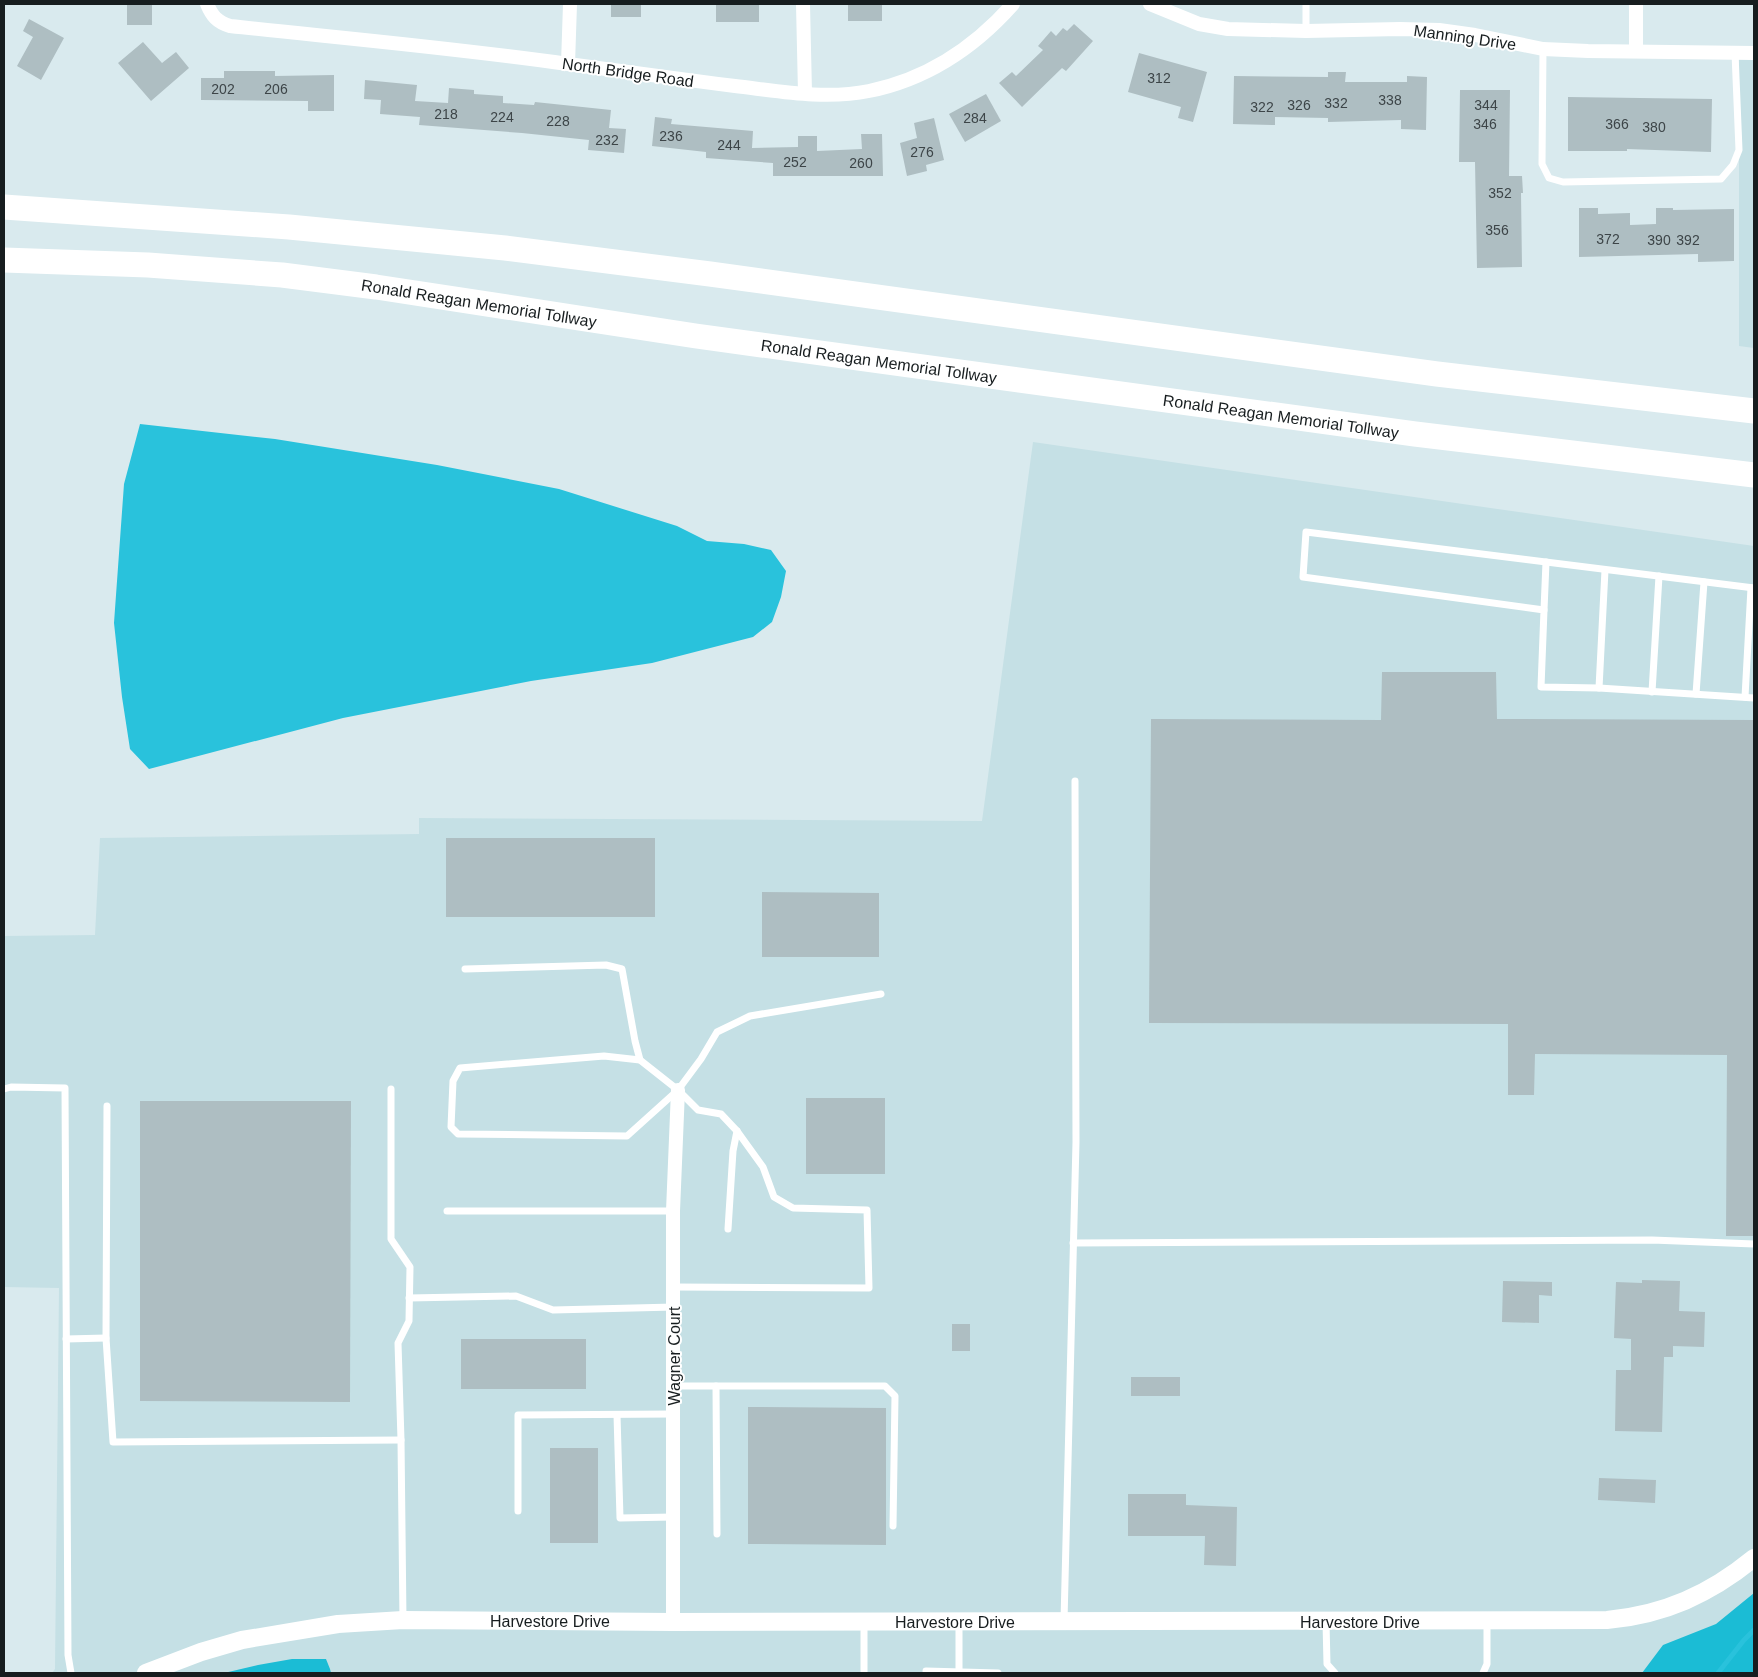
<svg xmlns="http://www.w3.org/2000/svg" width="1758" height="1677" viewBox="0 0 1758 1677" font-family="Helvetica,sans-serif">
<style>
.built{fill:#c5e0e5}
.forest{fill:#1bbcd5}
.water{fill:#29c2dc}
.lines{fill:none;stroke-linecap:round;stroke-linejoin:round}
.stream{stroke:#29c2dc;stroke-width:5}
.building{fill:#aebec2}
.service{stroke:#fff;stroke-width:7}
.minor{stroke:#fff;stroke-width:14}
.tertiary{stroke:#fff;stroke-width:18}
.motorway{stroke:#fff;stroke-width:25}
.labels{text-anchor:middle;stroke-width:4;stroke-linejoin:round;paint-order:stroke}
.number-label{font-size:14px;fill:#3d4548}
.street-label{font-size:16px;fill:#171d1f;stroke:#fff}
</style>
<rect width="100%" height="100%" fill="#d9eaee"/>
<g class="built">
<polygon points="1739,58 1754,58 1754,348 1739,346"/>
<polygon points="1033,442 1754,546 1754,1673 52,1673 55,1669 59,1288 4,1287 4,936 95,935 100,838 419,834 419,818 982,821"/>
</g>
<g class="forest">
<polygon points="1754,1593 1754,1673 1642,1673 1663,1645 1716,1624"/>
<polygon points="292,1659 326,1659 330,1669 331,1673 224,1673 258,1665"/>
</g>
<polygon class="water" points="140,424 275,439 437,465 559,489 677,526 707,541 744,544 771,550 786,571 781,597 772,622 753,637 652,663 531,681 343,718 149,769 130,749 122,697 114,623 124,484"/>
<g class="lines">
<polyline class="stream" points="1718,1673 1744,1640 1754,1630"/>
</g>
<g class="building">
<rect x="127" y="4" width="25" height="21"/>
<rect x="611" y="4" width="30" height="13"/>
<rect x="716" y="4" width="43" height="18"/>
<rect x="848" y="4" width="34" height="17"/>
<polygon points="29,19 64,38 41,80 17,66 33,37 23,31"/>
<polygon points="1074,24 1093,41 1066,71 1062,68 1022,107 999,83 1012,72 1016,76 1043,50 1038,46 1051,31 1056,36 1063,28 1067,31"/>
<polygon points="143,42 162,63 176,52 189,68 151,101 118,63"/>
<polygon points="1139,53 1207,72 1193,122 1178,118 1181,107 1128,92"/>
<polygon points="224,71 275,71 275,76 334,75 334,111 308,111 308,101 201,100 201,78 224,78"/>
<polygon points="1328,72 1346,72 1345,82 1407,82 1407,76 1427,77 1426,130 1401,129 1401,120 1328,122 1328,118 1275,117 1275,125 1233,124 1234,76 1328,77"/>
<polygon points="365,80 417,85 415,101 448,103 449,88 474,90 474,94 503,96 503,103 534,105 535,102 611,110 609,128 626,129 624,153 588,150 589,140 522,133 419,125 420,117 380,114 381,100 364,99"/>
<polygon points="1460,90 1510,90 1509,176 1522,176 1523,193 1521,193 1522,267 1477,268 1475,162 1459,162"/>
<polygon points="986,94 1001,121 965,142 949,114"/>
<polygon points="1568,97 1712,99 1711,152 1627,149 1627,151 1568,151"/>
<polygon points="655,117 672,119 671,124 753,131 752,148 798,147 798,136 817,136 817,151 862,149 861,134 882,134 883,176 773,176 773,163 706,158 706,152 652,146"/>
<polygon points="934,118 944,160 926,165 927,171 907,176 900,143 917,138 914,123"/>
<polygon points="1579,208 1598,208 1598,214 1630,213 1630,225 1656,224 1656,208 1673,208 1673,210 1734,209 1734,261 1698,262 1698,254 1579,257"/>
<polygon points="1382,672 1496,672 1497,719 1754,720 1754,1236 1726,1236 1727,1055 1535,1054 1534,1095 1508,1095 1508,1024 1149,1023 1151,719 1381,720"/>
<rect x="446" y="838" width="209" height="79"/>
<polygon points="762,892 879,893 879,957 762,957"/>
<rect x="806" y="1098" width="79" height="76"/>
<polygon points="140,1101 351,1101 350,1402 140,1401"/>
<polygon points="1642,1280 1680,1281 1679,1311 1705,1312 1704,1347 1673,1346 1673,1357 1664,1357 1662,1432 1615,1431 1616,1370 1631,1370 1631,1339 1614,1338 1616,1282 1642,1283"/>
<polygon points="1503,1281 1552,1282 1552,1296 1539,1295 1539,1323 1502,1322"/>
<rect x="952" y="1324" width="18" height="27"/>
<rect x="461" y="1339" width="125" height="50"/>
<rect x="1131" y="1377" width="49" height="19"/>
<polygon points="748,1407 886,1408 886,1545 748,1544"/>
<rect x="550" y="1448" width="48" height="95"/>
<polygon points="1599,1478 1656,1480 1655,1503 1598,1500"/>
<polygon points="1128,1494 1186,1494 1186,1505 1237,1507 1236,1566 1204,1565 1205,1536 1128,1536"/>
</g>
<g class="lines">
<g class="service">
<polyline points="1306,4 1306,31"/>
<polyline points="1543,49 1542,164 1549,178 1563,182 1721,179 1733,165 1739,150 1735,53"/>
<polyline points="1754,588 1306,532 1303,577 1544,610 1541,687 1599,688 1754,698"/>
<polyline points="1544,610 1546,562"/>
<polyline points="1599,688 1605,570"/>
<polyline points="1652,692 1659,576"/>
<polyline points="1696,694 1704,582"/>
<polyline points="1745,697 1751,588"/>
<polyline points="465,969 606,965 622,969 635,1041 640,1060"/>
<polyline points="4,1089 11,1087 65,1088 68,1655 71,1673"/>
<polyline points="391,1089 391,1239 410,1267 409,1321 398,1343 401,1440 403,1620"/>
<polyline points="107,1106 106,1338 113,1442 401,1440"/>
<polyline points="447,1211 673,1211"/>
<polyline points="728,1229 733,1151 737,1131"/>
<polyline points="1073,1243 1652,1240 1754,1244"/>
<polyline points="674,1287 869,1288 867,1210 793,1208 774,1197 763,1167 737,1131 721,1114 698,1110 678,1090 640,1060 604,1056 460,1068 453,1081 451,1127 458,1134 627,1136 678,1090 701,1059 717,1032 750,1016 881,994"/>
<polyline points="409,1298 516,1296 553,1310 674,1307"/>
<polyline points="66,1339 106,1338"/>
<polyline points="673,1386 885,1386 895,1396 893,1526"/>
<polyline points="716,1386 717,1534"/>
<polyline points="617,1415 620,1518 673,1517"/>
<polyline points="518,1511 518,1415 674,1414"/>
<polyline points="1064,1621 1076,1142 1075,781"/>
<polyline points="864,1622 864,1673"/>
<polyline points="959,1622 959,1672"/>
<polyline points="1326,1622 1327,1664 1335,1673"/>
<polyline points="926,1671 998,1673"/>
<polyline points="1483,1673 1487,1664 1487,1622"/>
</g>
<g class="minor">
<path d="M 207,4 C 212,16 217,22 230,26 C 342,38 456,48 568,64 C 623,71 679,79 735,86 C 778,91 825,100 869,91 C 928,79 974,48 1013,4"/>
<polyline points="803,4 805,93"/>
<polyline points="1150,4 1199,24 1228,29 1306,31 1400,29 1439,30 1475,35 1543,49 1588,51 1754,53"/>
<polyline points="1636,51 1636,4"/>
<polyline points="568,64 570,4"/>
<polyline points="673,1622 673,1211 678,1090"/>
</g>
<path class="tertiary" d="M 146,1673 L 201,1652 L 242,1640 L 338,1624 L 403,1620 L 673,1622 L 1607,1620 C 1664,1615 1710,1594 1754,1558"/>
<g class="motorway">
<polyline points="4,207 289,227 505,248 710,274 1437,374 1754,411"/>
<polyline points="4,260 148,265 282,275 376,287 696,336 1415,434 1754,475"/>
</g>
</g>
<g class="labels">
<g class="number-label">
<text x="1159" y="83">312</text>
<text x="223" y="94">202</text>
<text x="276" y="94">206</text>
<text x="1390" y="105">338</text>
<text x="1336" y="108">332</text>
<text x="1299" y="110">326</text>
<text x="1486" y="110">344</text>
<text x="1262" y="112">322</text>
<text x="446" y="119">218</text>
<text x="502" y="122">224</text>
<text x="975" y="123">284</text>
<text x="558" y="126">228</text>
<text x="1485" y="129">346</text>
<text x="1617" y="129">366</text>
<text x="1654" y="132">380</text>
<text x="671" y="141">236</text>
<text x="607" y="145">232</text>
<text x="729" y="150">244</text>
<text x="922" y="157">276</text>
<text x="795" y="167">252</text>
<text x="861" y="168">260</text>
<text x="1500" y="198">352</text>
<text x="1497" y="235">356</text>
<text x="1608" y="244">372</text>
<text x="1659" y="245">390</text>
<text x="1688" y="245">392</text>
</g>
<g class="street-label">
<text transform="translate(1465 37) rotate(8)" y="6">Manning Drive</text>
<text transform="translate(628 72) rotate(8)" y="6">North Bridge Road</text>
<text transform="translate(479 303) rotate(9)" y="6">Ronald Reagan Memorial Tollway</text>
<text transform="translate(879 361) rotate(8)" y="6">Ronald Reagan Memorial Tollway</text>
<text transform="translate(1281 416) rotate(8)" y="6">Ronald Reagan Memorial Tollway</text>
<text transform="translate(674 1356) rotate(-90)" y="6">Wagner Court</text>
<text x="550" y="1627">Harvestore Drive</text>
<text x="955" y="1628">Harvestore Drive</text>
<text x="1360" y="1628">Harvestore Drive</text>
</g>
</g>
<rect width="1758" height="1677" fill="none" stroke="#171d1f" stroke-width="10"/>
</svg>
